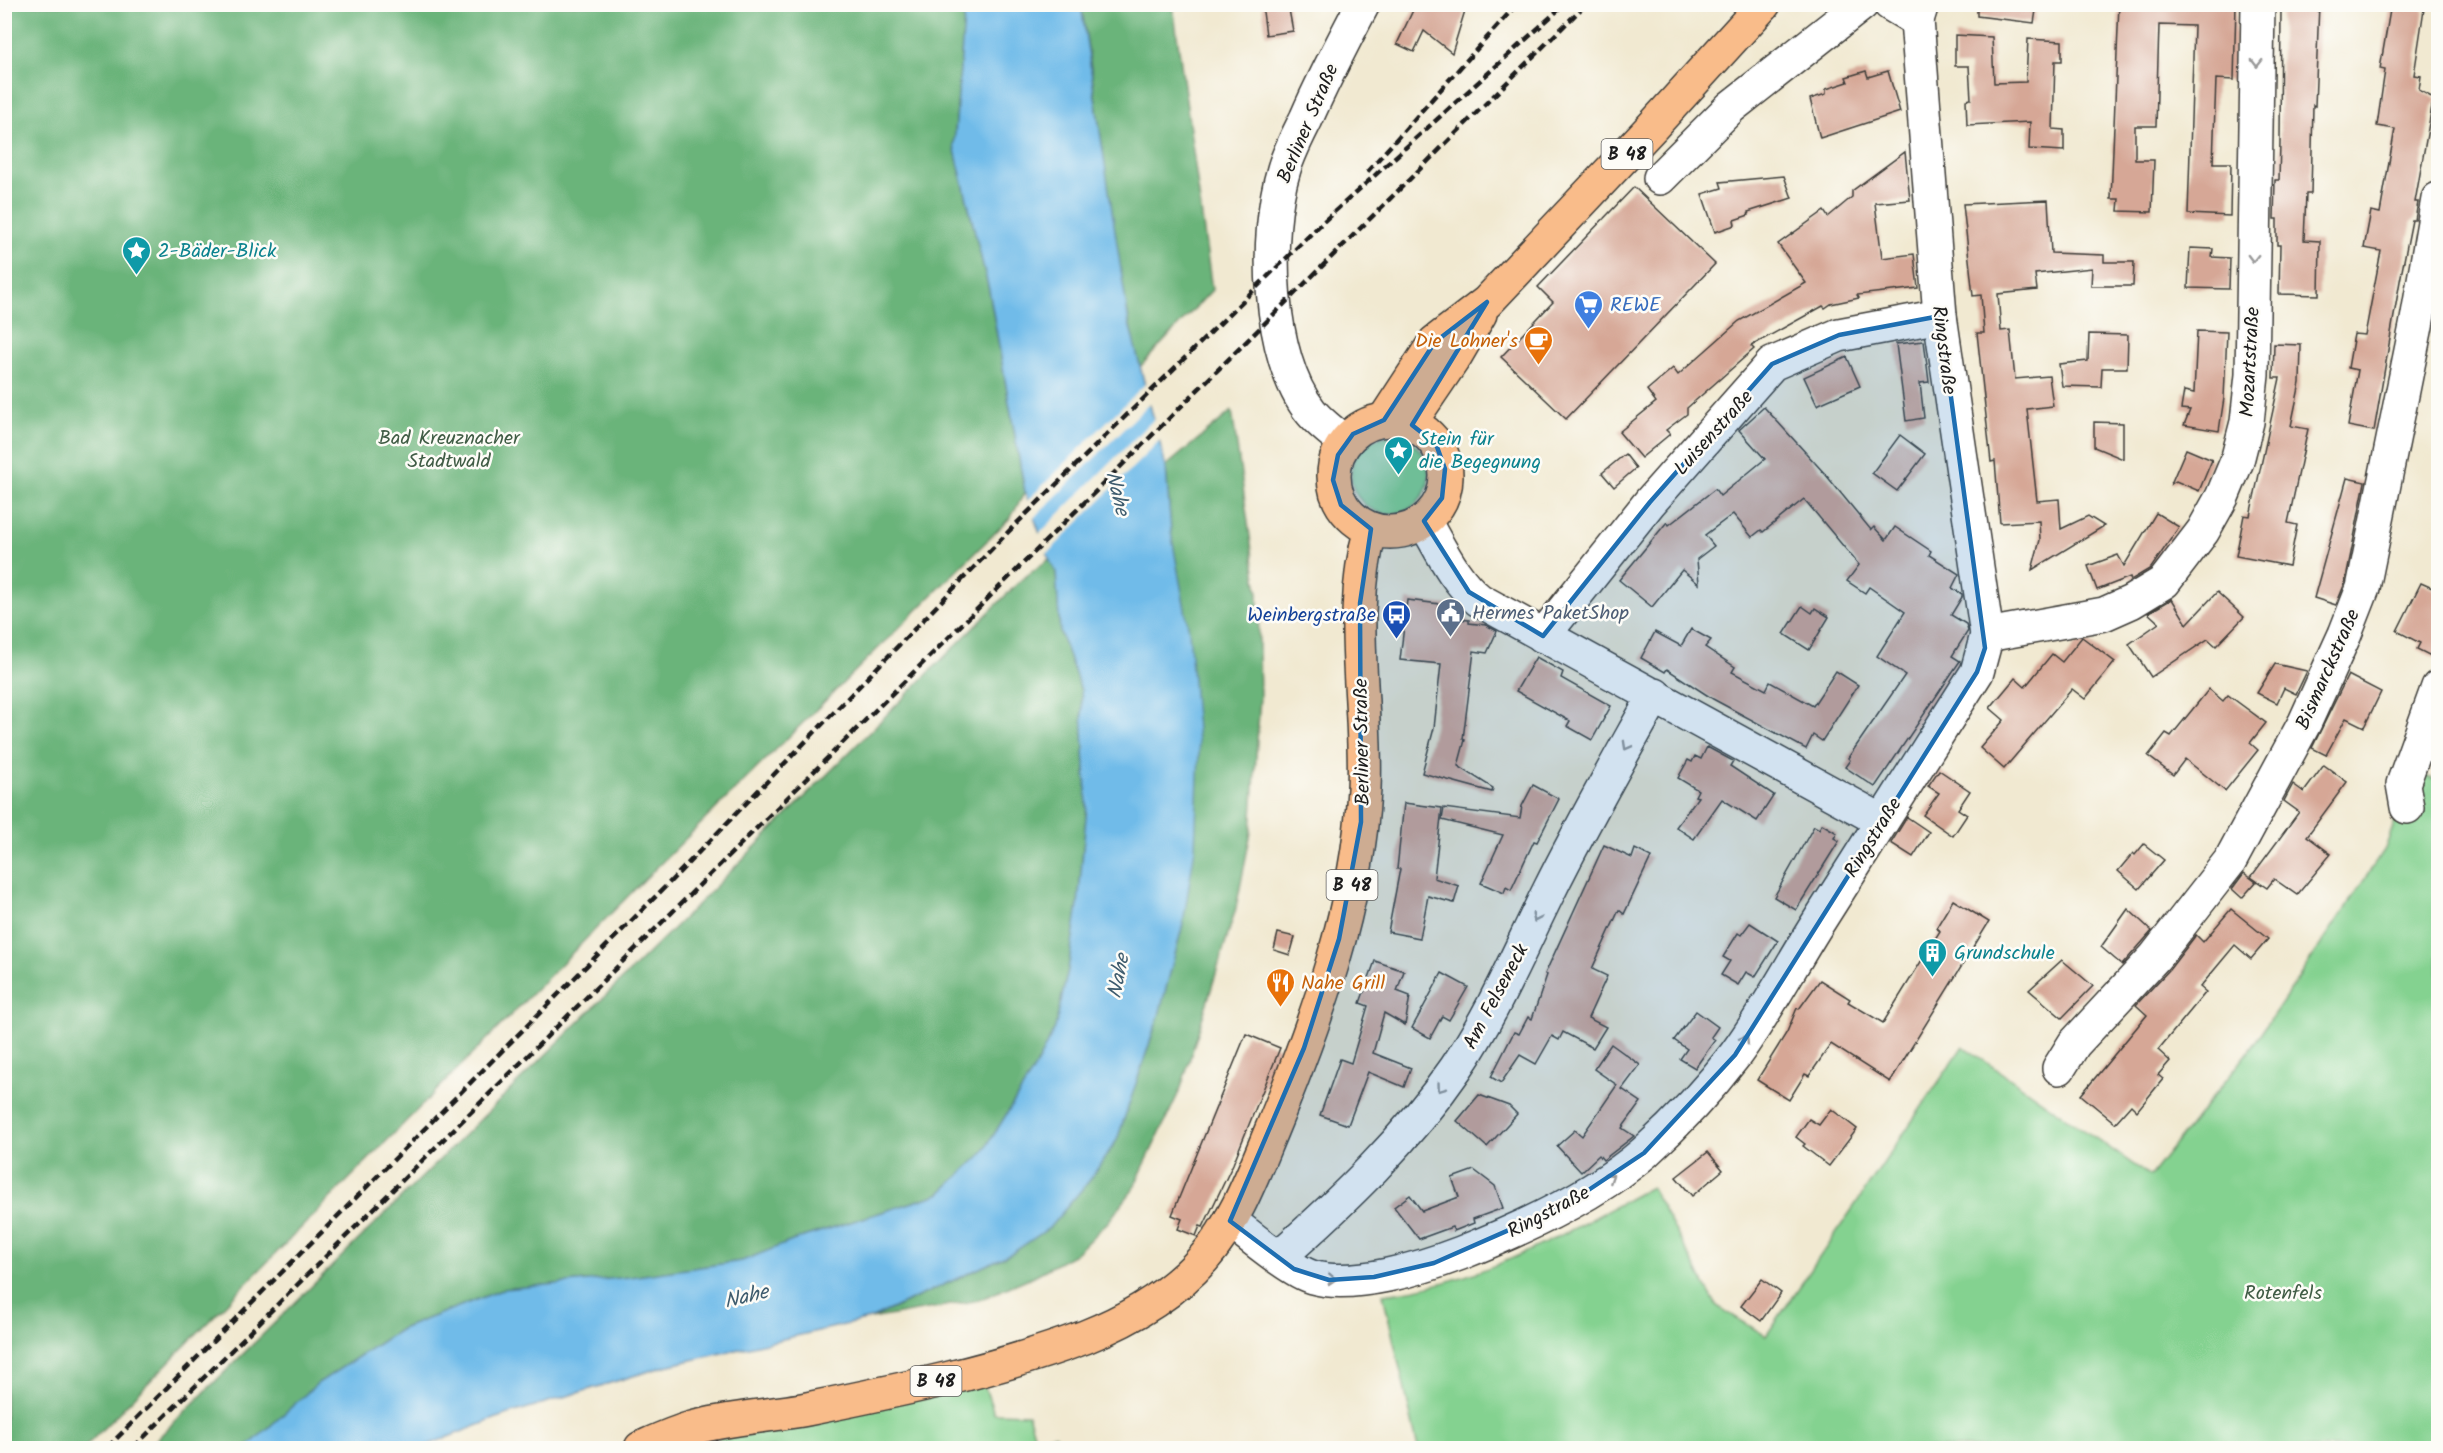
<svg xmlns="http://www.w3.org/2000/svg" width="2443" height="1453" viewBox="0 0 2443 1453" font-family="Kalam,sans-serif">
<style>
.green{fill:#84d290;stroke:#507756;stroke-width:1.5}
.forest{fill:#6bb47a;stroke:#44684b;stroke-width:1.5}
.water{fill:#70bbe9;stroke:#466c82;stroke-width:1.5}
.pier{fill:#f1e9d1}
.building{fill:#d6a796}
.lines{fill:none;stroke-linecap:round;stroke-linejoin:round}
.minor-casing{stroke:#3c3b37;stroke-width:36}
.major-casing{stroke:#3c3b37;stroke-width:36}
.minor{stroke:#fff;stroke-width:33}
.major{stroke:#f9bc8a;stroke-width:33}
.rail{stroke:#1c1c1c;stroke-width:4.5;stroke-dasharray:9 4.5;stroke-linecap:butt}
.oneway{stroke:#999}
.marked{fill:#1f6fb2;fill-opacity:0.2;stroke:#1f6fb2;stroke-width:4.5;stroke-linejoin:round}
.labels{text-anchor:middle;stroke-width:5;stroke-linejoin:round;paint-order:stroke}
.shield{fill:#fdfcf7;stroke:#605f5e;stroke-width:1.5}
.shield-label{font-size:18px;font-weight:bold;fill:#1c1c1c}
.street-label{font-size:20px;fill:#1c1c1c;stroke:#fdfcf7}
.culture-label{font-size:20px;fill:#0d838f;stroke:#fdfcf7;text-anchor:start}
.shop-label{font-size:20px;fill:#366cbe;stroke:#fdfcf7;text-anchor:start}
.food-label{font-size:20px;fill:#c56008;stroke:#fdfcf7;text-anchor:end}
.park-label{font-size:20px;fill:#405c45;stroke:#fdfcf7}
.service-label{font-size:20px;fill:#4e5e75;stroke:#fdfcf7;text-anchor:start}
.transit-label{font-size:20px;fill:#164399;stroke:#fdfcf7;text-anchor:end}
.water-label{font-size:21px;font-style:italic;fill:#3e5c6e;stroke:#fdfcf7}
</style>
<rect width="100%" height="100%" fill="#fdfcf7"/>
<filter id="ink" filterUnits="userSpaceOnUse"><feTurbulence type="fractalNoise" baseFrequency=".0167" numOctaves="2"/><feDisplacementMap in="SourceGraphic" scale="12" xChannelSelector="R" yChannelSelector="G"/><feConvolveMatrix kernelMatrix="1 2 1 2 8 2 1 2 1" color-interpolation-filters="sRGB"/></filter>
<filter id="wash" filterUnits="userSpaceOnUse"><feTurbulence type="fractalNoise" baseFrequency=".008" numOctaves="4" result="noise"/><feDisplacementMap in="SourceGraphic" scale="24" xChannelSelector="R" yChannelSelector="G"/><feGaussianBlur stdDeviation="1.35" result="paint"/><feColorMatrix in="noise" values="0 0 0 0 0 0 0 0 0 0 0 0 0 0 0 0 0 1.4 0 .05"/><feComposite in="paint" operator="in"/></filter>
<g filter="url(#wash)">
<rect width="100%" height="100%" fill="#f1e9d1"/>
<g class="green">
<circle cx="1390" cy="475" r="39"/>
<path d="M 2413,771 L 2438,781 L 2438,1448 L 1418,1448 L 1383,1294 C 1484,1283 1563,1234 1651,1187 L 1717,1306 L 1766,1336 L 1963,1046 L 2150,1176 L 2247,1054 L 2385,849 Z"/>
<polygon points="983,1382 994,1413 1028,1414 1035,1437 1056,1435 1061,1448 685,1448 749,1431"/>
</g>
<g class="forest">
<polygon points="5,5 965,5 954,146 989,290 1025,492 1011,517 645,879 84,1448 5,1448"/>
<path d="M 1081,5 L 1173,5 L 1212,290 L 1139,368 C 1112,248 1102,126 1081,5 Z"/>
<polygon points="1232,411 1258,592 1260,697 1251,832 1236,908 1181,1088 1132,1191 1108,1222 1075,1254 1034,1276 979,1300 871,1319 1012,1253 1049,1228 1089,1181 1117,1140 1159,1015 1182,925 1171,532 1166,466"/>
<polygon points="1049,559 1056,572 1060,632 1081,690 1087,806 1078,905 1068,970 1055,1028 1032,1073 982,1154 939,1194 800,1238 742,1261 630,1277 504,1289 401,1329 318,1383 246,1448 148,1448 689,913 1021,580"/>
</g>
<polygon class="water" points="965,5 1081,5 1129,323 1166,467 1171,532 1189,631 1199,754 1195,848 1183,924 1159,1015 1117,1140 1089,1181 1049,1228 1012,1253 870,1319 666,1366 502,1416 420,1448 246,1448 318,1383 401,1329 504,1289 630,1277 742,1261 800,1238 939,1194 982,1154 1032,1073 1055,1028 1068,970 1078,905 1087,806 1081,690 1060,632 1056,572 1049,559 1025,492 989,290 954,146"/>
<g class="pier">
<polygon points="1146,383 1151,402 1032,520 1026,502"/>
<polygon points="1155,418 1161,439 1045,556 1037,536"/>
</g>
<g id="blocks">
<g class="building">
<polygon points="1262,4 1288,4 1293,31 1266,35"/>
<polygon points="1416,4 1467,4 1452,53 1424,31 1414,52 1397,44"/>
<polygon points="1977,4 2037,4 2034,23 1977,16"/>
<polygon points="2119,4 2236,4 2234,80 2216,79 2213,163 2231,163 2230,216 2188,214 2194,26 2159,25 2156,126 2135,126 2135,160 2154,160 2152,212 2118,211 2119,199 2111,199"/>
<polygon points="2281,4 2319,4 2315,106 2313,105 2311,194 2306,194 2304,240 2320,241 2319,295 2279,294 2280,245 2277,245 2277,219 2274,219 2275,180 2279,180 2280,143"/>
<polygon points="2391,4 2424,9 2414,75 2421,76 2419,90 2437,100 2432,106 2415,202 2418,202 2415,220 2412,220 2400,281 2374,431 2348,426 2358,370 2348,368 2354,334 2365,335 2381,251 2364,248 2371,211 2380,213 2395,129 2377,126 2385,70 2380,69"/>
<polygon points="1955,35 1992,37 1994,83 2026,82 2028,39 2062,41 2062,61 2055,61 2053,129 2064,130 2064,151 2029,149 2030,122 1967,125 1966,100 1971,99 1969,66 1955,66"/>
<polygon points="1866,71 1868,77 1888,71 1900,112 1820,138 1810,99 1826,94 1826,89 1848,82 1846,77"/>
<polygon points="1905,152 1910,200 1875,203 1882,258 1914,254 1918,288 1857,295 1859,298 1831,304 1825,308 1823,306 1751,346 1754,349 1687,408 1687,414 1666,430 1670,434 1641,458 1619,432 1656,402 1647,390 1673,368 1678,375 1739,321 1806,283 1778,244 1824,211 1828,217 1852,197 1852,191"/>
<polygon points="1784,176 1792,198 1748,212 1749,215 1734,220 1735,225 1715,232 1702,194 1722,188 1720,182"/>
<polygon points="1634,187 1715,264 1566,419 1501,357 1553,302 1538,287"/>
<polygon points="2048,200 2051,253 2104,255 2104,262 2134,262 2133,286 2091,286 2092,268 2035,274 2037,290 1998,294 2001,331 2010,330 2015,379 2049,376 2053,406 2027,409 2037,501 2059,499 2061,529 2088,516 2104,526 2032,570 2040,540 2039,521 2000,523 1995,461 1991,462 1977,333 1984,333 1981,295 1973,296 1963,204"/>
<polygon points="2190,248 2213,249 2212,257 2230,258 2229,289 2188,288"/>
<polygon points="2197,331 2227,332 2224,398 2219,431 2184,425 2190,410 2181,409 2184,391 2194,393"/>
<polygon points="2089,334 2128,335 2127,368 2102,368 2101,387 2062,386 2059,364 2088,361"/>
<polygon points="1924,341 1929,382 1920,383 1924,418 1906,421 1896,344"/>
<polygon points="2274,344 2301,345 2300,383 2291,426 2308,429 2288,523 2297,525 2289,566 2236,556 2244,515 2250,516 2280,378 2273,378"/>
<polygon points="1847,357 1860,386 1817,405 1804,377"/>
<polygon points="1764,407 1826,475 1871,530 1874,527 1886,540 1895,527 1931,551 1929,555 1959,574 1952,588 1962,594 1962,597 1951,615 1966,624 1968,631 1952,656 1960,661 1875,787 1845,767 1850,760 1848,758 1905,675 1877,656 1905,612 1869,587 1865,593 1847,581 1859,565 1804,499 1763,532 1761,530 1752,537 1733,514 1705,535 1714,546 1697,559 1699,584 1682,570 1652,607 1619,580 1667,522 1669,525 1715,489 1720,496 1765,459 1739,430"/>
<polygon points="2094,422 2123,423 2123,459 2094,447"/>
<polygon points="1900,435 1925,454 1897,491 1872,473"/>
<polygon points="2186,449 2212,460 2199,491 2176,481 2171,484"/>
<polygon points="1625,454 1636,468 1614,487 1602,473"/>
<polygon points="2347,478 2365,482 2345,583 2336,605 2314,598"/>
<polygon points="2156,513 2179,527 2151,568 2131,580 2130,577 2097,590 2088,566 2118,555 2124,566"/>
<polygon points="2421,583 2439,591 2439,660 2417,649 2420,643 2397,631"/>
<polygon points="2217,592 2244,617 2216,646 2208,639 2151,677 2129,644 2159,623 2148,613 2172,599 2187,624"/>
<polygon points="1407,600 1448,605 1446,618 1469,620 1469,623 1486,625 1497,631 1487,653 1474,651 1463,739 1465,740 1458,766 1493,788 1492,792 1422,773 1434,728 1441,664 1400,660"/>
<polygon points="1802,606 1812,613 1815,608 1829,617 1809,650 1784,634"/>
<polygon points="1691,629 1711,640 1705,647 1735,667 1732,672 1766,690 1770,682 1813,706 1836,671 1858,685 1822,741 1813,735 1806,749 1713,699 1667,669 1665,672 1641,658 1655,632 1681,646"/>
<polygon points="2082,637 2115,662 2085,699 2072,689 2004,769 1980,748 2004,720 1990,708 2015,678 2025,687 2052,654 2062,662"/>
<polygon points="1536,657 1563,672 1561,678 1611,706 1592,740 1567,726 1570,721 1516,691"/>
<polygon points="2275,664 2307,671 2296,694 2284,688 2277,703 2257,693"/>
<polygon points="2348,675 2381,692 2364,727 2346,718 2326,755 2312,748"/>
<polygon points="2209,689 2223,701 2228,695 2266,723 2250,743 2258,750 2225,791 2185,759 2173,775 2148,756 2166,733 2171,736"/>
<polygon points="1707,747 1733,761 1730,766 1774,795 1757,821 1722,799 1694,839 1676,827 1698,797 1695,796 1698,790 1678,778 1688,760 1692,762 1695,756 1701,759"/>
<polygon points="2324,765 2347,782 2307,836 2331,854 2297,895 2274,879 2267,888 2251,877 2299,812 2284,801 2293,784 2304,792"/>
<polygon points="1939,770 1970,791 1958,809 1967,815 1953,836 1923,815 1939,793 1928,786"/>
<polygon points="1533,785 1559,799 1537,842 1534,841 1511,890 1506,887 1504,893 1481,883 1503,835 1442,820 1444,808 1520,818 1522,806"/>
<polygon points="1404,803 1442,808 1434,878 1459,886 1454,903 1428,896 1420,938 1388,932 1400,869 1397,869"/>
<polygon points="1907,817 1929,832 1913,857 1891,843"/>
<polygon points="1822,824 1837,833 1834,838 1839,841 1796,910 1774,897 1814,826 1819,829"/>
<polygon points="2144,844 2164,860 2139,889 2118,871 2133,853 2135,855"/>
<polygon points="1604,845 1632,858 1635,849 1651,857 1624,914 1619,910 1592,969 1607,976 1588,1018 1606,1027 1593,1048 1563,1032 1559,1040 1552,1036 1536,1064 1520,1055 1501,1083 1491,1077 1514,1032 1519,1034 1528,1017 1532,1019 1547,975 1545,974"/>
<polygon points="2244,873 2256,882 2242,898 2232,889"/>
<polygon points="1953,900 1989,922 1890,1082 1831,1044 1809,1076 1805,1074 1789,1100 1757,1080 1787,1032 1797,1008 1799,1009 1820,980 1850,999 1848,1002 1883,1023 1940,931 1936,928"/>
<polygon points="2128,909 2152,931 2122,965 2101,947"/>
<polygon points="2231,909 2268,939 2251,959 2235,945 2200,987 2206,992 2158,1050 2170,1061 2158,1075 2163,1079 2137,1111 2131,1105 2115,1123 2081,1095 2147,1015 2136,1005 2169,970 2196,935 2203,942"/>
<polygon points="1750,923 1778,941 1755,977 1746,972 1738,985 1721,975 1730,961 1723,957 1738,933 1741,935"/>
<polygon points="1278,933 1295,937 1290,955 1274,950"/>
<polygon points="2062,960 2093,986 2062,1018 2029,990"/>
<polygon points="1375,961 1404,971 1397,991 1410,996 1405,1025 1384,1013 1373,1053 1411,1068 1404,1087 1368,1072 1348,1125 1320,1115 1340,1059 1351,1063 1368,1006 1360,1003"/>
<polygon points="1442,973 1468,987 1449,1020 1442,1016 1430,1038 1412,1028"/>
<polygon points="1696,1011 1718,1027 1711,1037 1715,1040 1695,1068 1680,1059 1687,1049 1674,1040"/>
<polygon points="1246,1034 1280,1048 1233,1164 1203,1227 1200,1226 1196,1236 1178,1229 1182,1219 1172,1215"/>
<polygon points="1611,1044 1640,1065 1622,1089 1641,1102 1622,1128 1634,1136 1603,1160 1599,1155 1581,1172 1557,1146 1575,1130 1582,1136 1617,1085 1594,1069"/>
<polygon points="1479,1095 1509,1106 1517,1114 1487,1147 1457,1121"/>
<polygon points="1831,1109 1857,1129 1829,1166 1803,1146 1805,1144 1796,1137 1809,1119 1819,1125"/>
<polygon points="1708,1152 1723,1170 1692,1196 1676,1177"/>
<polygon points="1474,1170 1495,1186 1503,1208 1473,1219 1474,1223 1454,1231 1452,1227 1419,1239 1394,1207 1410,1195 1422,1211 1459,1197 1452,1178"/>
<polygon points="1762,1279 1781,1293 1761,1321 1741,1306"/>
</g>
</g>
</g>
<g filter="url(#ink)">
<use href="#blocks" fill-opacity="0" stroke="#3c3b37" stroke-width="1.5"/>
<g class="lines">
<defs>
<g id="minor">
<polyline points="1890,4 1917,20 1922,4"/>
<polyline points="1660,178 1731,107 1862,4"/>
<path d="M 1345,442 C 1333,433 1321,424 1311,412 C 1267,357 1264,234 1284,169 C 1289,152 1298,135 1306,119 C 1323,80 1343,42 1363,4"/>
<path d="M 1424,521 C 1440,548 1454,580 1479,600 L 1882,821"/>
<polyline points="1987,635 2104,614 2131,602 2164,582 2203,531 2222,497 2237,461 2247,422 2252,375 2258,4"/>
<polyline points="1543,636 1650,502 1772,364 1839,335 1940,316"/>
<polyline points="2407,807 2403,784 2438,687"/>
<polyline points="2059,1068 2074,1044 2155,957 2230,861 2305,722 2345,634 2363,588 2416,326 2438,199"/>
<path d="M 1230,1221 C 1249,1235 1291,1271 1312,1277 C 1353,1289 1422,1268 1461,1253 C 1522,1229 1596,1195 1645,1152 C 1677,1123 1709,1089 1735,1055 C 1766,1013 1791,965 1819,921 C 1872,838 1925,755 1977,672 L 1987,635 L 1940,316 L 1917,20"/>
<path d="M 1279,1257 C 1344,1200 1407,1139 1456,1068 C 1494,1012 1519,951 1549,891 C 1582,824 1619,760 1655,695"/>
</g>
<g id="major">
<polyline points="1384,420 1435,342 1487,302 1651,128 1764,4"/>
<circle cx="1390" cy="476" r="56"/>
<polyline points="1412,425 1418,411 1456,355 1480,314"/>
<path d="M 641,1448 C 657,1441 674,1433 692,1428 C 728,1418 769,1416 807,1409 C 901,1390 995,1371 1085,1337 C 1130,1319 1172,1295 1204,1258 C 1235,1223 1253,1174 1271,1131 C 1316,1022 1358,908 1364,789 C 1368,703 1346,613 1371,529"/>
</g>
</defs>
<use href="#minor" class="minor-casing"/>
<use href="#major" class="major-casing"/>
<use href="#minor" class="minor"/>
<use href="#major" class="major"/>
<g class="rail">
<polyline points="1367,172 1517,4"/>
<polyline points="107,1448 668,884 1013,527 1323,222 1565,4"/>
<polyline points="133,1448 1586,4"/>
</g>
</g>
<defs><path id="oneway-chevron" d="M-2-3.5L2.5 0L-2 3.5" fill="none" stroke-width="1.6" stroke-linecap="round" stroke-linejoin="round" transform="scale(1.5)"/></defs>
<g class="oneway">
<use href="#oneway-chevron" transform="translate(2257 63) rotate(91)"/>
<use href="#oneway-chevron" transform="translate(2253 258) rotate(91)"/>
<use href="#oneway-chevron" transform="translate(1627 746) rotate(119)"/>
<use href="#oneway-chevron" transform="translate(1536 918) rotate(115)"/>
<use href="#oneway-chevron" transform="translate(1745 1039) rotate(-58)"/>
<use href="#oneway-chevron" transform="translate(1441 1088) rotate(126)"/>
<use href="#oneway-chevron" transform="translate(1610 1177) rotate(-33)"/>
<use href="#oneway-chevron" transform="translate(1332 1279) rotate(3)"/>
</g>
</g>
<path class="marked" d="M 1487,302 L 1412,425 L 1436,444 L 1445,469 L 1442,498 L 1424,521 L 1469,592 L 1543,636 L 1650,502 L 1772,364 L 1839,335 L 1940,316 L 1985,648 L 1977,672 L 1735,1055 L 1644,1153 L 1566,1205 L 1434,1263 L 1374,1277 L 1329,1280 L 1294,1269 L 1230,1221 L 1304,1048 L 1339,939 L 1361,822 L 1360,603 L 1371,529 L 1341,505 L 1333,480 L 1338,455 L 1353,434 L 1384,420 L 1435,342 Z"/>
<defs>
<symbol id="sight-pin" viewBox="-11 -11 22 30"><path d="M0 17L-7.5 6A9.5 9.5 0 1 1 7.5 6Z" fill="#0f9aa8" stroke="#fdfcf7"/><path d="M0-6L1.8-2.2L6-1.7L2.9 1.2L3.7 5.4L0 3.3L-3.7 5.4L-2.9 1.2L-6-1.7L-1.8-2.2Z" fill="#fff"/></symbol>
<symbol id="supermarket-pin" viewBox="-11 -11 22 30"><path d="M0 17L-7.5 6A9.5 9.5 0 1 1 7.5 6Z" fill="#3f7fe0" stroke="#fdfcf7"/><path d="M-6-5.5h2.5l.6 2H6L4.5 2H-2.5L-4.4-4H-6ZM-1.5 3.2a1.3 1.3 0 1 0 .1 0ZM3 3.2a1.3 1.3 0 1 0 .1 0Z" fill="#fff"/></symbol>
<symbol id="cafe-pin" viewBox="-11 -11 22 30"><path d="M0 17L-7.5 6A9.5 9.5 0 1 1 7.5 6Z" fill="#e8710a" stroke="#fdfcf7"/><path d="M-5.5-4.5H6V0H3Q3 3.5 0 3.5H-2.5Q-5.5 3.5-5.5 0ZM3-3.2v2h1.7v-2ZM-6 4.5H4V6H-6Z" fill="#fff"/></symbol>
<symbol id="civic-pin" viewBox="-11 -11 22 30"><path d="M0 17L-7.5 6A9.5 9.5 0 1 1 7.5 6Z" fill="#5c6f8a" stroke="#fdfcf7"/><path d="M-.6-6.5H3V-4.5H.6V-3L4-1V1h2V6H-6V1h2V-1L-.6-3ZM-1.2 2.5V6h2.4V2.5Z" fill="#fff"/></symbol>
<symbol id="bus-pin" viewBox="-11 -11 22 30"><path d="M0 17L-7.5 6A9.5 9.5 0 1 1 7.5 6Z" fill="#1a4fb4" stroke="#fdfcf7"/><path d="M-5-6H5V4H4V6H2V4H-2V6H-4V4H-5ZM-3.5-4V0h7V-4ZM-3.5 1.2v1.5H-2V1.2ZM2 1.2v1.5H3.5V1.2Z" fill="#fff"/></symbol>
<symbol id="building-pin" viewBox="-11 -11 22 30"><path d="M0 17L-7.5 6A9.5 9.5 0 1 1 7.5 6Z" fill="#0f9aa8" stroke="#fdfcf7"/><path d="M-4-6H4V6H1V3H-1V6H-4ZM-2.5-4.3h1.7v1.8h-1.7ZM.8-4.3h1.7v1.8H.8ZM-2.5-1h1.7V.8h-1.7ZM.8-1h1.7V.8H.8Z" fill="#fff"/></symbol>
<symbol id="restaurant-pin" viewBox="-11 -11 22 30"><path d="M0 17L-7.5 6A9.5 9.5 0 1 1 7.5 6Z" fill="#e8710a" stroke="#fdfcf7"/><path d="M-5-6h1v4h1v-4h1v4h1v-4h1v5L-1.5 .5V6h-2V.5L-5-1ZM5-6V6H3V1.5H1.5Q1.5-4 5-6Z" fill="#fff"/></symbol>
</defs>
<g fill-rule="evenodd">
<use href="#sight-pin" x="120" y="234" width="33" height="45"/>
<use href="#supermarket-pin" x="1572" y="288" width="33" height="45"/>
<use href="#cafe-pin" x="1522" y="324" width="33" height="45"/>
<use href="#sight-pin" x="1382" y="434" width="33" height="45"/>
<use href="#civic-pin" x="1434" y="596" width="33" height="45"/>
<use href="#bus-pin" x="1380" y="598" width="33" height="45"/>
<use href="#building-pin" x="1916" y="936" width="33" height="45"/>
<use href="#restaurant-pin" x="1264" y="966" width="33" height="45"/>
</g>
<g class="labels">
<g class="shield">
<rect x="1601.5" y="139" width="51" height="30" rx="4.5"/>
<rect x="1326.5" y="870" width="51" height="30" rx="4.5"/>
<rect x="910.5" y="1366" width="51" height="30" rx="4.5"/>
</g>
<g class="shield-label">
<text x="1627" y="160">B 48</text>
<text x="1352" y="891">B 48</text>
<text x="936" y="1387">B 48</text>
</g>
<g class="street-label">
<text transform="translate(1307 123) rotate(-67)" y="7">Berliner Straße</text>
<text transform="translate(1945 350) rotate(83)" y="7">Ringstraße</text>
<text transform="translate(2249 362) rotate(-87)" y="7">Mozartstraße</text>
<text transform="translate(1713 432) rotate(-48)" y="7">Luisenstraße</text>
<text transform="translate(2327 669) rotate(-66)" y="7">Bismarckstraße</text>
<text transform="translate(1361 742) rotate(-91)" y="7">Berliner Straße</text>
<text transform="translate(1872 837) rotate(-58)" y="7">Ringstraße</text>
<text transform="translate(1495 996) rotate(-62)" y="7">Am Felseneck</text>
<text transform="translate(1548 1211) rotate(-28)" y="7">Ringstraße</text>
</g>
<g class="culture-label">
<text x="158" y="257">2-Bäder-Blick</text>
<text x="1419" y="445">Stein für<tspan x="1419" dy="23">die Begegnung</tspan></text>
<text x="1954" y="959">Grundschule</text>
</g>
<g class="shop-label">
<text x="1610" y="311">REWE</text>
</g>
<g class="food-label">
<text x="1518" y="347">Die Lohner's</text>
<text x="1301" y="989" text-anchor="start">Nahe Grill</text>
</g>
<g class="park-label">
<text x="449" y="444">Bad Kreuznacher<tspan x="449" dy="23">Stadtwald</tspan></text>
<text x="2283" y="1299">Rotenfels</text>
</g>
<g class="service-label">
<text x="1472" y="619">Hermes PaketShop</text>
</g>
<g class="transit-label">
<text x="1376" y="621">Weinbergstraße</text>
</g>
<g class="water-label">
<text transform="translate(1118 493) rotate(76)" y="7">Nahe</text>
<text transform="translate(1118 976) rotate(-79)" y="7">Nahe</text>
<text transform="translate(746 1296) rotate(-14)" y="7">Nahe</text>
</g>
</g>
<rect width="2443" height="1453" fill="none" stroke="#fdfcf7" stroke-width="24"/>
</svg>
